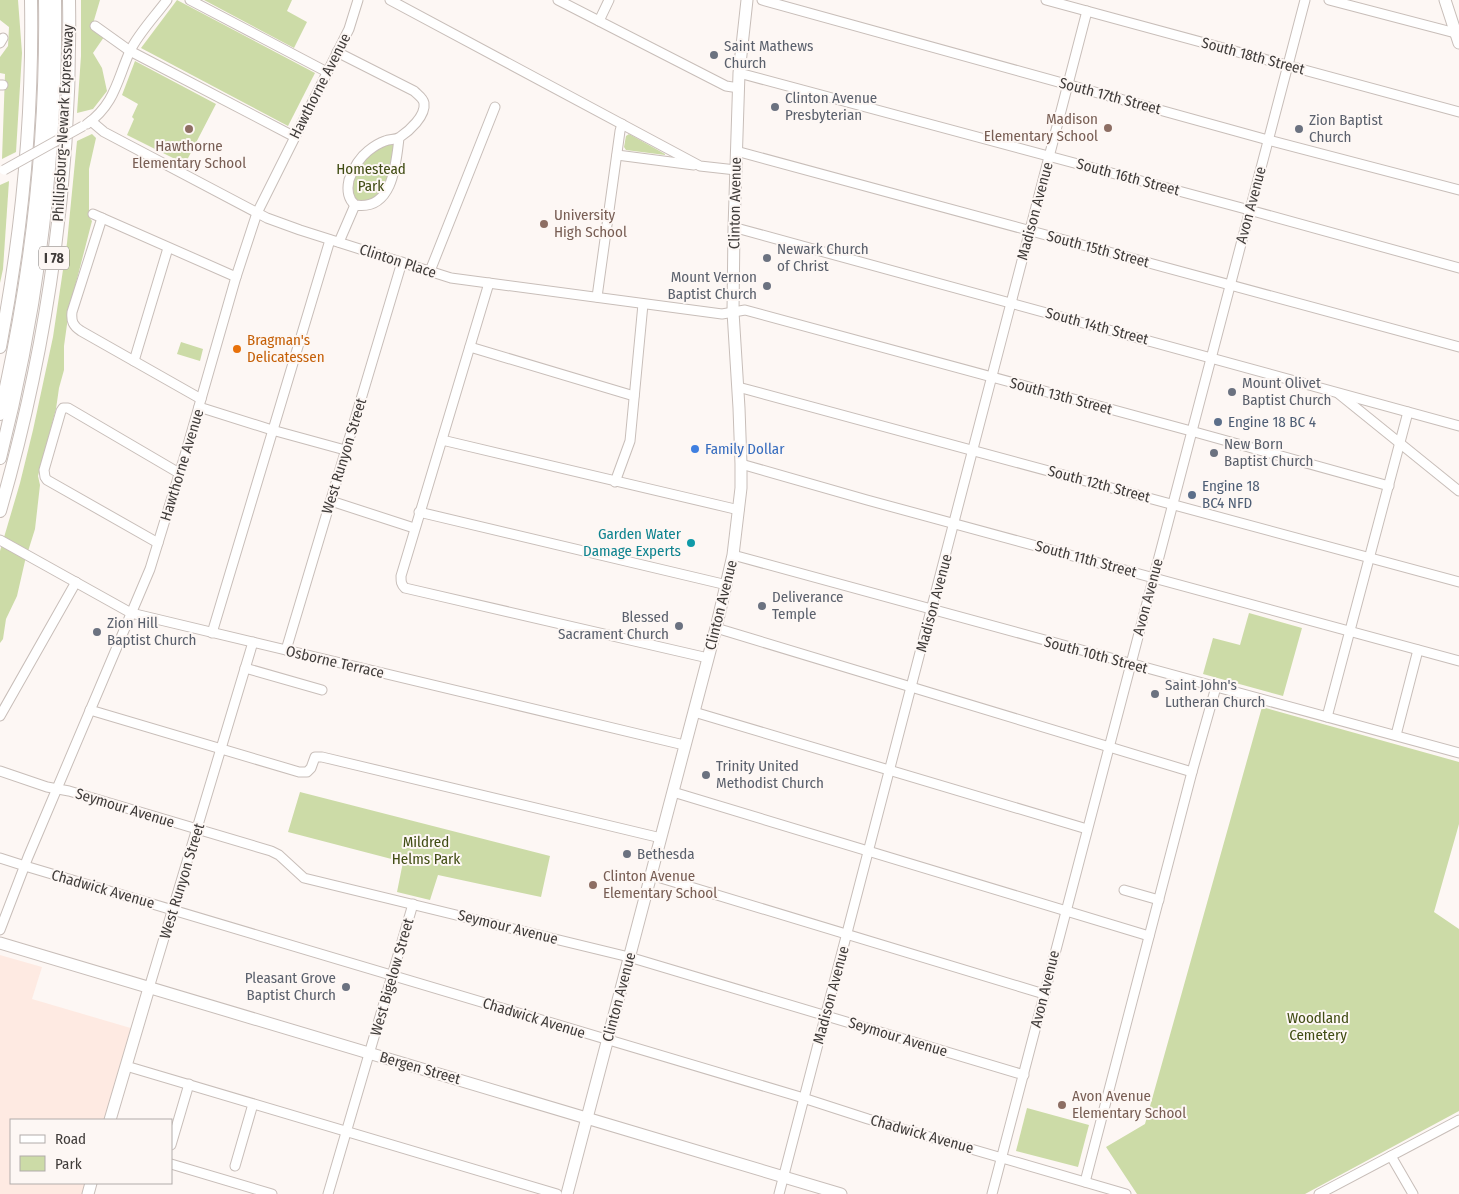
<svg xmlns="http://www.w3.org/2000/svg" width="1459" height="1194" viewBox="0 0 1459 1194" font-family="'Fira Sans Condensed',sans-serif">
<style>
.industrial{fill:#feeae2}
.green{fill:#ccdba7}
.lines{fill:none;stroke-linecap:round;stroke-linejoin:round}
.minor-casing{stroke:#c8beb9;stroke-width:11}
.major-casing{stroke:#c8beb9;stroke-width:13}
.highway-casing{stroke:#c8beb9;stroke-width:14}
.minor{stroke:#fff;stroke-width:9}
.major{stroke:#fff;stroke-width:11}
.highway{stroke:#fff;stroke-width:12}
.minor-bridge-casing{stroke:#c8beb9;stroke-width:11;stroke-linecap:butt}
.minor-bridge{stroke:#fff;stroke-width:9}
.worship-dot{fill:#6b7280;stroke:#fdf7f4;stroke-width:2}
.education-dot{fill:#8d6e63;stroke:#fdf7f4;stroke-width:2}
.food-dot{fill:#e8710a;stroke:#fdf7f4;stroke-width:2}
.service-dot{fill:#5c6f8a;stroke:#fdf7f4;stroke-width:2}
.shop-dot{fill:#3f7fe0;stroke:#fdf7f4;stroke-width:2}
.culture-dot{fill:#0f9aa8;stroke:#fdf7f4;stroke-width:2}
.labels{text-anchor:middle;stroke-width:4;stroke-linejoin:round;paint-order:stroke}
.shield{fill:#fdf7f4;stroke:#797472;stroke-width:1}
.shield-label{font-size:14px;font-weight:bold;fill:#403c3a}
.worship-label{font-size:15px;fill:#5b616d;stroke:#fdf7f4;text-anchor:start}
.street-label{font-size:15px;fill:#403c3a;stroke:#fdf7f4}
.education-label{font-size:15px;fill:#785e54;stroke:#fdf7f4;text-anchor:start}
.park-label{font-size:15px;fill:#404c13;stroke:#fdf7f4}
.food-label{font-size:15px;fill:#c56008;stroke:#fdf7f4;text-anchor:start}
.service-label{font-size:15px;fill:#4e5e75;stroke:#fdf7f4;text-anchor:start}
.shop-label{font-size:15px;fill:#366cbe;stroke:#fdf7f4;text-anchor:start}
.culture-label{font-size:15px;fill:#0d838f;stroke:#fdf7f4;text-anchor:end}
</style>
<rect width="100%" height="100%" fill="#fdf7f4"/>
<polygon class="industrial" points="0,955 42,967 32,999 134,1029 105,1120 11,1120 11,1183 86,1183 83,1194 0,1194"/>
<g class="green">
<polygon points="0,0 18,0 22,53 16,152 2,159 5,74 0,73 0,57 8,46 9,27 0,20"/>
<polygon points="81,0 100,0 92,27 104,37 93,53 102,68 107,91 93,109 77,113 81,56"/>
<polygon points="177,0 315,73 288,126 141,48"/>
<polygon points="204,0 292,0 287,11 307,22 294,48"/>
<polygon points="135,61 216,104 185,164 127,135 134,119 132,117 138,104 122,95"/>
<polygon points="92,134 96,138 89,169 89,217 92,221 69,310 64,346 64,370 59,388 56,409 38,476 40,485 35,529 25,561 17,596 6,619 3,639 0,643 0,551 20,483 33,430 53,337 67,243 77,141"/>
<polygon points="629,134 665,154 665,155 626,150 624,147 626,136"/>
<path d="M 394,142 L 395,145 L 386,187 L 371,202 C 367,201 362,202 359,201 C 341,194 360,161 369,153 C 375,148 385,144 394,142 Z"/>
<polygon points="9,181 3,269 0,283 0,185"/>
<polygon points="181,342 203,349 200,361 177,354"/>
<polygon points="1249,613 1302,628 1283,696 1203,674 1213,638 1240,645"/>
<polygon points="1262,707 1459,762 1459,824 1434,912 1459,929 1459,1111 1305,1194 1137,1194 1106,1147 1145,1124"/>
<polygon points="300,792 550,856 541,897 438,875 430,900 397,892 403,862 288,832"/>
<polygon points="1027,1108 1089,1125 1078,1167 1016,1151"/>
</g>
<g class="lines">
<defs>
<g id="minor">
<polyline points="190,0 327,72"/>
<polyline points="390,0 700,166 736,170"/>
<polyline points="558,0 726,86 739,88"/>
<polyline points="762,0 1268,140 1459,190"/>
<polyline points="1046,0 1459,112"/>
<polyline points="1329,0 1459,34"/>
<polyline points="599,21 609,0"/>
<polyline points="95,26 130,51 295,137"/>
<polyline points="0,43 3,38"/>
<path d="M 337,52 L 414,91 C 418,95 423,98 424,103 C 426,116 409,131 400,137 C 396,140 390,139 385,141 C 379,143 373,147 368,151 C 359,158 353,169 349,180 C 347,189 347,198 355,205 C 393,211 396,164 399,138"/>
<polyline points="739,73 1242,208 1459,268"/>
<polyline points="0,85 3,85"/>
<polyline points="91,121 104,132 267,218 300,230 451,278 722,314 745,310 1191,431 1389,486"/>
<path d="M 87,124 C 115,104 117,80 130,51 C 138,34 156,15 167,0"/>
<polyline points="736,151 1459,347"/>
<polyline points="617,155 694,165"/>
<polyline points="93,214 236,277"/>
<path d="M 102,218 L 72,312 C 71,321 73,326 81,331 L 201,399"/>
<polyline points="734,228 740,229 1459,426"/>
<polyline points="339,242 355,205"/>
<polyline points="430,271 495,107"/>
<path d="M 489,283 L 401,576 C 401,582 401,584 405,588 L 708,658"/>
<polyline points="597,297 620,131 622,124"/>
<polyline points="470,347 634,396"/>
<polyline points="134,361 168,248"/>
<polyline points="738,387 1459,582"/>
<polyline points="1339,394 1459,491"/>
<polyline points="199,407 272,430 345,450"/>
<polyline points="442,440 739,510"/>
<polyline points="741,464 867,500 1459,661"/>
<polyline points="615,482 630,441 643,304"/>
<polyline points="331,501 414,528"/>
<polyline points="419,512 727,585"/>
<polyline points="0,540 131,613 684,745"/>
<polyline points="158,543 47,480 45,477 44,470 61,411 63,408 68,408 179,473"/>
<polyline points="733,555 1459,753"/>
<polyline points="716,628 1192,772"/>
<polyline points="212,633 330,240"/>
<polyline points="286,650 402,262"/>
<polyline points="245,668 322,690"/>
<polyline points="90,710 299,772 307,772 311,768 315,757 322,757 661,838"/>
<polyline points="694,712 1087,829"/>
<polyline points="0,716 76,582"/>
<polyline points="1327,717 1408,412"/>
<polyline points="1396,735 1418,650"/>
<polyline points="0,771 47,787 69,791 271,851 279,855 304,878 629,957 1024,1075"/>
<polyline points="673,792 1149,936"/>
<polyline points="0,858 25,866 797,1096 868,1119 1126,1194"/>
<polyline points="651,875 1044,994"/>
<polyline points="1124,890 1159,900"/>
<polyline points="0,930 28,857 150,569 185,455 236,277 257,213 349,29 358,0"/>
<polyline points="149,988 253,642"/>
<polyline points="126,1066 557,1194"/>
<polyline points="171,1145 189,1084"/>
<polyline points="1391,1156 1413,1194"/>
<polyline points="171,1164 272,1194"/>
<polyline points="235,1166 253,1104"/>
<polyline points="1085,1182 1192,772 1216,687"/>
<polyline points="328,1194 413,904"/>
<polyline points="779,1194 1087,11"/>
<polyline points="992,1194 1305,0"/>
<polyline points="1319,1194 1459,1120"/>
</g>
<g id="major">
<polyline points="1445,0 1459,43"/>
<polyline points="0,943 841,1194"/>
<polyline points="110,1120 149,988"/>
<polyline points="88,1194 91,1183"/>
<polyline points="567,1194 716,628 733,555 741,488 741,464 739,408 733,312 734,228 739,73 747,0"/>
</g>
<g id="highway">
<path d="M 0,347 C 22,233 33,116 31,0"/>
<path d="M 0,414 C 31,279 47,139 45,0"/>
<path d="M 0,458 C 38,308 57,155 55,0"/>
<path d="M 0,511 C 48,345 72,173 69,0"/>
</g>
</defs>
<use href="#minor" class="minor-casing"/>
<use href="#major" class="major-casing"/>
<use href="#highway" class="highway-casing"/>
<use href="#minor" class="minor"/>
<use href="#major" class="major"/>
<use href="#highway" class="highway"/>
<defs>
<polyline id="minor-bridge" points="4,170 83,126"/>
</defs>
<use href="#minor-bridge" class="minor-bridge-casing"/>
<use href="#minor-bridge" class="minor-bridge"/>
</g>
<g class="worship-dot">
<circle cx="714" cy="55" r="5"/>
<circle cx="775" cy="107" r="5"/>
<circle cx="1299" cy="129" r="5"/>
<circle cx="767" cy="258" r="5"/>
<circle cx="767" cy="286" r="5"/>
<circle cx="1232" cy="392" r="5"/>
<circle cx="1214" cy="453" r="5"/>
<circle cx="762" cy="606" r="5"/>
<circle cx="679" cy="626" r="5"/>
<circle cx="97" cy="632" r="5"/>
<circle cx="1155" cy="694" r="5"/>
<circle cx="706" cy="775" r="5"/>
<circle cx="627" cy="854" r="5"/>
<circle cx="346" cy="987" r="5"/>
</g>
<g class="education-dot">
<circle cx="1108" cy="128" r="5"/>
<circle cx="189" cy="129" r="5"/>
<circle cx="544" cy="224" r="5"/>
<circle cx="593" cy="885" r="5"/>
<circle cx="1062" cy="1105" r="5"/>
</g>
<circle class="food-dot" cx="237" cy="349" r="5"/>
<g class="service-dot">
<circle cx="1218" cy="422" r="5"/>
<circle cx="1192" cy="495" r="5"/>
</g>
<circle class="shop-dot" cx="695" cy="449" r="5"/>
<circle class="culture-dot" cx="691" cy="543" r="5"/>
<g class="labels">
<rect class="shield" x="39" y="246.5" width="30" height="23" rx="4"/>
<g class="shield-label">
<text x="54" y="263">I 78</text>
</g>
<g class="worship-label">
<text x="724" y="51">Saint Mathews<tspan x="724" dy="17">Church</tspan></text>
<text x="785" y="103">Clinton Avenue<tspan x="785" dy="17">Presbyterian</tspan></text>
<text x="1309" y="125">Zion Baptist<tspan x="1309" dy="17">Church</tspan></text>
<text x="777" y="254">Newark Church<tspan x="777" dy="17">of Christ</tspan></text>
<text x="757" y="282" text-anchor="end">Mount Vernon<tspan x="757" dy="17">Baptist Church</tspan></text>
<text x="1242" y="388">Mount Olivet<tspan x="1242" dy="17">Baptist Church</tspan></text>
<text x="1224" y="449">New Born<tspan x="1224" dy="17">Baptist Church</tspan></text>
<text x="772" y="602">Deliverance<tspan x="772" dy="17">Temple</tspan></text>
<text x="669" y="622" text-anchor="end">Blessed<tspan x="669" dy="17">Sacrament Church</tspan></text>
<text x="107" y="628">Zion Hill<tspan x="107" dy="17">Baptist Church</tspan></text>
<text x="1165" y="690">Saint John's<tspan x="1165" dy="17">Lutheran Church</tspan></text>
<text x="716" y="771">Trinity United<tspan x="716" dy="17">Methodist Church</tspan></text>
<text x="637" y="859">Bethesda</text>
<text x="336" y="983" text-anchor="end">Pleasant Grove<tspan x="336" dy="17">Baptist Church</tspan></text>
</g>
<g class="street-label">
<text transform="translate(1253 56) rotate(15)" y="5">South 18th Street</text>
<text transform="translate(320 86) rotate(-63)" y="5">Hawthorne Avenue</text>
<text transform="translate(1110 96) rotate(15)" y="5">South 17th Street</text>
<text transform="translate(63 123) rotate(-87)" y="5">Phillipsburg-Newark Expressway</text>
<text transform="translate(1128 177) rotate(15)" y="5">South 16th Street</text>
<text transform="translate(735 203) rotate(-89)" y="5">Clinton Avenue</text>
<text transform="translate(1251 205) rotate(-75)" y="5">Avon Avenue</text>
<text transform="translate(1035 211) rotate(-75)" y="5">Madison Avenue</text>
<text transform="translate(1098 249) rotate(15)" y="5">South 15th Street</text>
<text transform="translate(398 261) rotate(18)" y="5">Clinton Place</text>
<text transform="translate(1097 326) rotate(15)" y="5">South 14th Street</text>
<text transform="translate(1061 396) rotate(15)" y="5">South 13th Street</text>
<text transform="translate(344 456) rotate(-73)" y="5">West Runyon Street</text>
<text transform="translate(182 465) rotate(-73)" y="5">Hawthorne Avenue</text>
<text transform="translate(1099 484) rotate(15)" y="5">South 12th Street</text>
<text transform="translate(1086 559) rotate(15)" y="5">South 11th Street</text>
<text transform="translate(1148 597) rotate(-75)" y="5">Avon Avenue</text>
<text transform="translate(934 603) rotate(-75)" y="5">Madison Avenue</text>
<text transform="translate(721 605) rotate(-76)" y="5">Clinton Avenue</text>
<text transform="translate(1096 655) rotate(15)" y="5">South 10th Street</text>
<text transform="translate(335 662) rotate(13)" y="5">Osborne Terrace</text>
<text transform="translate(125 808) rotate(17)" y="5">Seymour Avenue</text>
<text transform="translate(182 881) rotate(-73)" y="5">West Runyon Street</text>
<text transform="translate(103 889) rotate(16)" y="5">Chadwick Avenue</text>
<text transform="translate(508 927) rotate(14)" y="5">Seymour Avenue</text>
<text transform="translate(392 977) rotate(-74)" y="5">West Bigelow Street</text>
<text transform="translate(1045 989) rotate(-76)" y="5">Avon Avenue</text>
<text transform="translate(831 995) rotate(-75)" y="5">Madison Avenue</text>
<text transform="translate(619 997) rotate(-75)" y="5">Clinton Avenue</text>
<text transform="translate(534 1018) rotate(17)" y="5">Chadwick Avenue</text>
<text transform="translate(898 1037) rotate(17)" y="5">Seymour Avenue</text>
<text transform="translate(420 1068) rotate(16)" y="5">Bergen Street</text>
<text transform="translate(922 1134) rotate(16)" y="5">Chadwick Avenue</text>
</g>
<g class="education-label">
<text x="1098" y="124" text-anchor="end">Madison<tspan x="1098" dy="17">Elementary School</tspan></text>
<text x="189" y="151" text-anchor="middle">Hawthorne<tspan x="189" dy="17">Elementary School</tspan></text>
<text x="554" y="220">University<tspan x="554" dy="17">High School</tspan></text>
<text x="603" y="881">Clinton Avenue<tspan x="603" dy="17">Elementary School</tspan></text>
<text x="1072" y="1101">Avon Avenue<tspan x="1072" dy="17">Elementary School</tspan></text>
</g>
<g class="park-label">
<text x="371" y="174">Homestead<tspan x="371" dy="17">Park</tspan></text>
<text x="426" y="847">Mildred<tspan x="426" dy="17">Helms Park</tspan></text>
<text x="1318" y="1023">Woodland<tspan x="1318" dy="17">Cemetery</tspan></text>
</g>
<g class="food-label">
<text x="247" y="345">Bragman's<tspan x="247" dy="17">Delicatessen</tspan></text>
</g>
<g class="service-label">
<text x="1228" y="427">Engine 18 BC 4</text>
<text x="1202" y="491">Engine 18<tspan x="1202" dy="17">BC4 NFD</tspan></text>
</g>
<g class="shop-label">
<text x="705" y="454">Family Dollar</text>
</g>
<g class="culture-label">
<text x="681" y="539">Garden Water<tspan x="681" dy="17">Damage Experts</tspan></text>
</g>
</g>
<rect x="10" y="1119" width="162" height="65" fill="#fdf7f4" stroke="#b1acaa"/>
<rect x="20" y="1135" width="25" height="8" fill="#ffffff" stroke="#b1acaa"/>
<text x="55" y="1144" font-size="15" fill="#403c3a">Road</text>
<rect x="20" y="1156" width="25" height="15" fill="#ccdba7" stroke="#b1acaa"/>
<text x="55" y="1169" font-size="15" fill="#403c3a">Park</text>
</svg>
